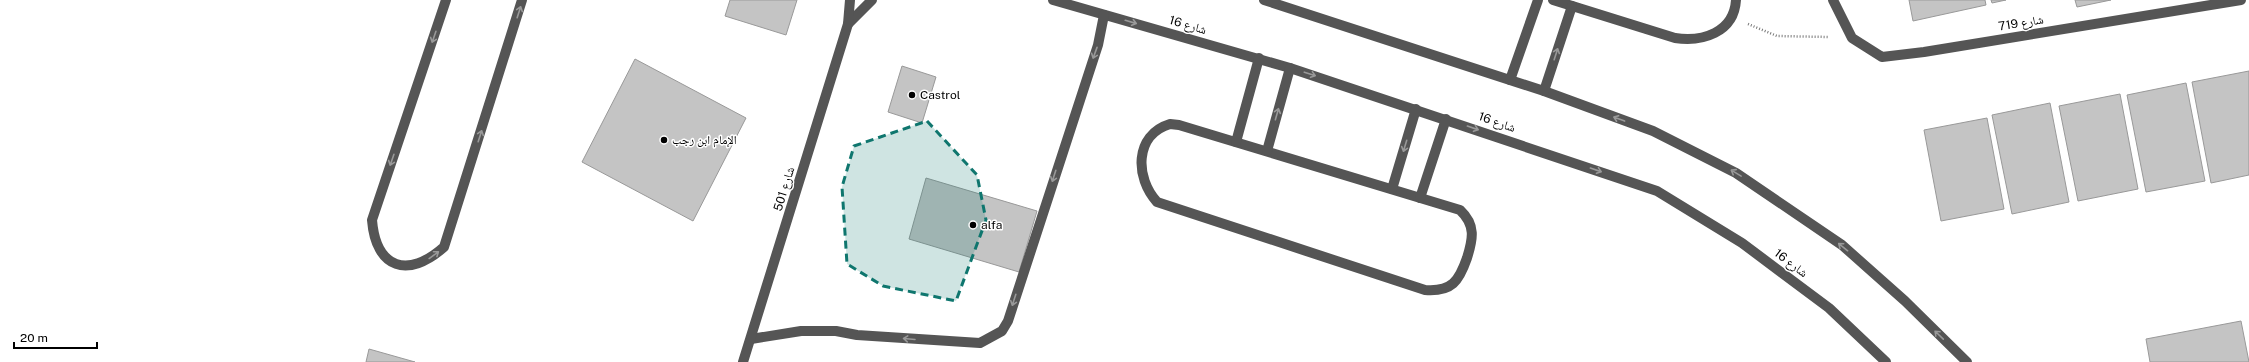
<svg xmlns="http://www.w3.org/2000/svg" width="2249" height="362" viewBox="0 0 2249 362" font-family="'Public Sans','Noto Naskh Arabic',sans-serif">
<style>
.building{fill:#c4c4c4;stroke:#999}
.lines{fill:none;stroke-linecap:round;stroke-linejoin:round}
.path{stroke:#777;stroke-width:2.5;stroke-dasharray:1 2;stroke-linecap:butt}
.minor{stroke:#555;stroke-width:10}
.oneway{stroke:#999}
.marked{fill:#0f766e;fill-opacity:0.2;stroke:#0f766e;stroke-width:3;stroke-dasharray:8 5;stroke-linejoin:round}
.poi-dot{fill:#000;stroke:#fff;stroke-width:1.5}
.labels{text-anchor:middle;stroke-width:3;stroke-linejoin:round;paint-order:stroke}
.street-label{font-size:12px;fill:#000;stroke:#fff}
.poi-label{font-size:12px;fill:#000;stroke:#fff;text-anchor:start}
</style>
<rect width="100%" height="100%" fill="#fff"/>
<g class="building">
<polygon points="730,0 797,0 786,35 725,16"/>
<polygon points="1909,0 1985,0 1986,5 1913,21"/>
<polygon points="1991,0 2006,0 1992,3"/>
<polygon points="2075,0 2111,0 2077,7"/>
<polygon points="635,59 746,118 693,221 582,162"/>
<polygon points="902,66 936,77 922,123 888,112"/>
<polygon points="2249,71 2249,175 2211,183 2192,82"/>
<polygon points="2186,83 2205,181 2146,192 2127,95"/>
<polygon points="2120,94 2138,189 2078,201 2059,106"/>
<polygon points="2050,103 2069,202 2012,214 1992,115"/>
<polygon points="1987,118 2004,209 1941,221 1924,130"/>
<polygon points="926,178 1037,211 1019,272 909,239"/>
<polygon points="2241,321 2249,362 2150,362 2146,339"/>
<polygon points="369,349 415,362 366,362"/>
</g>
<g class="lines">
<polyline class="path" points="1748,24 1777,36 1829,37"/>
<g class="minor">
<path d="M 446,0 L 372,220 C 376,269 408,279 444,247 L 522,0"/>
<polyline points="1053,0 1290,68 1657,191 1742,243 1829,308 1886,362"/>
<polyline points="1264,0 1544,91 1653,131 1736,173 1842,245 1905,301 1967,362"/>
<path d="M 1553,0 L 1675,38 C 1702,42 1734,33 1736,0"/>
<polyline points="1833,0 1852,38 1882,57 1924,52 2241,0"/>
<polyline points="848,24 872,0"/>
<polyline points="1510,80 1538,0"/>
<polyline points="1544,91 1572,6"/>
<path d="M 1170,124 L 1179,125 L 1460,210 C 1476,225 1473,239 1467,258 C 1459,281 1452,292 1425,290 L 1157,202 C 1135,178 1134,135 1170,124 Z"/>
<polyline points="1236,142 1259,58"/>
<polyline points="1267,151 1290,68"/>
<polyline points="1392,189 1416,109"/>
<polyline points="1420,198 1446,119"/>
<polyline points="751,339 801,331 836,331 857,335 980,343 1002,331 1008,321 1098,45 1104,15"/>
<polyline points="743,362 848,24 850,0"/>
</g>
</g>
<defs><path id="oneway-shaft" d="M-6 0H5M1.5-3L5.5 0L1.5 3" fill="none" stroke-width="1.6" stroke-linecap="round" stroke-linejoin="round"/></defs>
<g class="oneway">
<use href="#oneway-shaft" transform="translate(519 12) rotate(-72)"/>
<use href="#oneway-shaft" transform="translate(1131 22) rotate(16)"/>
<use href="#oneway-shaft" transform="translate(434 37) rotate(109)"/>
<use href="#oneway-shaft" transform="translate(1095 53) rotate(110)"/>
<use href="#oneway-shaft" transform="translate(1556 54) rotate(-72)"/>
<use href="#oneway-shaft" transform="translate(1310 74) rotate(18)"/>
<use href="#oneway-shaft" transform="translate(1277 114) rotate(-74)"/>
<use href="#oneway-shaft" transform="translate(1619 119) rotate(-160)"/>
<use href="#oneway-shaft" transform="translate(1473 128) rotate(19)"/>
<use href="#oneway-shaft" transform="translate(480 136) rotate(-72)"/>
<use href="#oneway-shaft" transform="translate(1405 146) rotate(107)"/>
<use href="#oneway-shaft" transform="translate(392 160) rotate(109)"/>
<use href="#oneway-shaft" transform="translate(1596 170) rotate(19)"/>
<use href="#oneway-shaft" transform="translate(1736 173) rotate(-149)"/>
<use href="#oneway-shaft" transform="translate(1054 176) rotate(108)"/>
<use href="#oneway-shaft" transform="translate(1843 247) rotate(-141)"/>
<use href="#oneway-shaft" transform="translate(434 255) rotate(-36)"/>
<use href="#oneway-shaft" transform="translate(1014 300) rotate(108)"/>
<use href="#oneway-shaft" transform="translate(1939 335) rotate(-136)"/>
<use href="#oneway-shaft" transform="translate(909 339) rotate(-175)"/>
</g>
<path class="marked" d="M 927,121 L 977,175 L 986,220 L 956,301 L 883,286 L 847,264 L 842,187 L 854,146 Z"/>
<g class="poi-dot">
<circle cx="912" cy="95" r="4"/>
<circle cx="664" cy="140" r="4"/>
<circle cx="973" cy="225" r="4"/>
</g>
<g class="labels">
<g class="street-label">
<text transform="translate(2021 23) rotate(-9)" y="4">شارع 719</text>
<text transform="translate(1188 25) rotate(16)" y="4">شارع 16</text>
<text transform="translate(1497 122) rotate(19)" y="4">شارع 16</text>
<text transform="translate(784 189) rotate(-73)" y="4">شارع 501</text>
<text transform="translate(1791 263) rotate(37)" y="4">شارع 16</text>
</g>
<g class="poi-label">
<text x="920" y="99">Castrol</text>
<text x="672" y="144">الإمام ابن رجب</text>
<text x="981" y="229">alfa</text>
</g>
</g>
<path d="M14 342v6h83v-6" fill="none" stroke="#000000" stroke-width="2"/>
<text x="20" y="342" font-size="12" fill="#000000" stroke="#ffffff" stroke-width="3" paint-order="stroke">20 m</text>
</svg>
